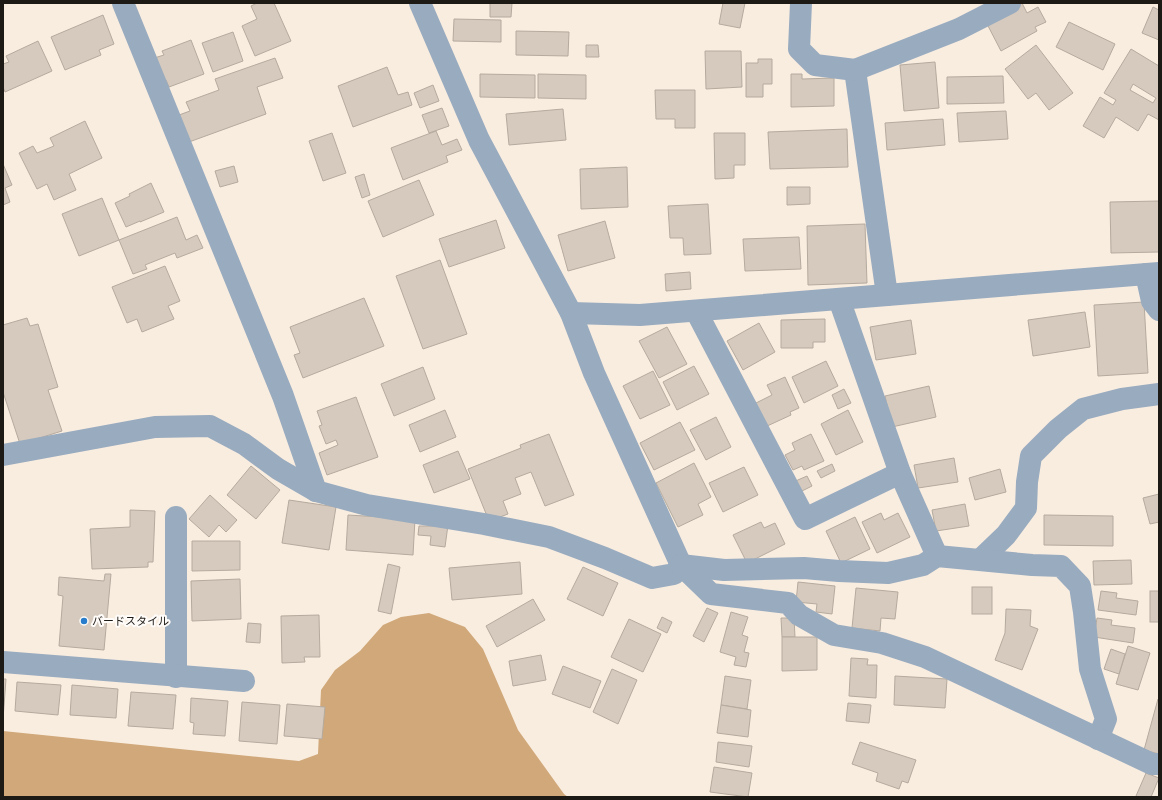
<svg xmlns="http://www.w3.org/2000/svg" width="1162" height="800" viewBox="0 0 1162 800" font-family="Inter,'Noto Sans JP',sans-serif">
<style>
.forest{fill:#d0a879}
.building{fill:#d5cabd;stroke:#b5aa9e;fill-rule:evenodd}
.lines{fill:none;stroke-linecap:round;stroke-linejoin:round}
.street{stroke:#99abbf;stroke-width:22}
.poi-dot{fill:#277dcb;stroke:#fffcfa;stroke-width:1.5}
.labels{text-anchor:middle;stroke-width:4;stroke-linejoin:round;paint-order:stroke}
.poi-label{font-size:11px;fill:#1d1914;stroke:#fffcfa;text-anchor:start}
</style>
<rect width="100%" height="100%" fill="#f9ede0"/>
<polygon class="forest" points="429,613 465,627 483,649 518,730 564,794 568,797 3,797 3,731 299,761 318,754 321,690 335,670 360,651 383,625 401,617"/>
<g class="building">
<polygon points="257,3 274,3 291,41 255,56 242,26 257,19 251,6"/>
<polygon points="490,3 512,3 511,17 490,17"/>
<polygon points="723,3 745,3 740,28 719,24"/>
<polygon points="1020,3 1022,3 1027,13 1038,7 1046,22 1035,27 1037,31 1001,51 986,22"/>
<polygon points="1153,7 1159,10 1159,40 1142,33"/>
<polygon points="103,15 114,44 99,50 101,55 65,70 51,37"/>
<polygon points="454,19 501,20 501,42 453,41"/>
<polygon points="1069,22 1115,44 1103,70 1056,47"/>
<polygon points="516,31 569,32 568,56 516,55"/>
<polygon points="233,32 243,61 213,72 202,43"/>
<polygon points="191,40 204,74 169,87 166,80 160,82 151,59 164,55 162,51"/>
<polygon points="38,41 52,71 5,92 3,87 3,64 9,62 6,56"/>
<polygon points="586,45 598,45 599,57 586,57"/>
<polygon points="1036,45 1073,93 1049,110 1036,93 1028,99 1005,69"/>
<path d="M 1131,49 L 1159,66 L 1159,120 L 1148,114 L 1138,131 L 1116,117 L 1104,138 L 1083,126 L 1100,97 L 1113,105 L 1116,100 L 1104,93 ZM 1133,84 L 1156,98 L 1153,103 L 1130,90 Z"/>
<polygon points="705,51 741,51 742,87 706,89"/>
<polygon points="275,58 283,78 257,87 266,114 189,142 179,115 190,111 186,102 219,90 215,79"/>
<polygon points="758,59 772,59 772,84 763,84 763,97 746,97 746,63 758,63"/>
<polygon points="935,62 939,108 904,111 900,65"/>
<polygon points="387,67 398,95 408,92 412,105 353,127 338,86"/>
<polygon points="480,74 535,75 535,98 480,97"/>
<polygon points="538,74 586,75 586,99 538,98"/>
<polygon points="791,74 802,74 802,79 834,78 834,106 791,107"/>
<polygon points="1003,76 1004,103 947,104 947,77"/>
<polygon points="433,85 439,101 420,108 414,93"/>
<polygon points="655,90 695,90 695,128 675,128 675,119 656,119"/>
<polygon points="442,108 449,126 429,133 422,115"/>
<polygon points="563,109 566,140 509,145 506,114"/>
<polygon points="1006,111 1008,139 959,142 957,113"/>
<polygon points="943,119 945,145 887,150 885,123"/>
<polygon points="85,121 102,158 69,174 76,190 54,200 47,184 37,189 19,153 33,146 37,153 54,146 50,138"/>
<polygon points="847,129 848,167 770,169 768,132"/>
<polygon points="436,131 442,145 457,139 462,150 446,156 448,162 403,180 391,148"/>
<polygon points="332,133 346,173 323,181 309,141"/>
<polygon points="714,133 745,133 745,165 734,165 734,178 715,179"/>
<polygon points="3,164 12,185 5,188 10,202 3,205"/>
<polygon points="234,166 238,182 220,187 215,171"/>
<polygon points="627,167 628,207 581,209 580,169"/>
<polygon points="364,174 370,195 362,198 355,177"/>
<polygon points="419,180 434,215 383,237 368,201"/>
<polygon points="151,183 164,212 140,222 140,221 126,227 115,203 130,196 129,194"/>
<polygon points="787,187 810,187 810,204 787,205"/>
<polygon points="102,198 119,240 79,256 62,214"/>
<polygon points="1159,201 1159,252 1111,253 1110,202"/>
<polygon points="708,204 711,254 684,255 683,238 670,238 668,206"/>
<polygon points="177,217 186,240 197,235 203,248 177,258 175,253 145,265 147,269 133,274 119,240"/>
<polygon points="496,220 505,248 449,267 439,239"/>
<polygon points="605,221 615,258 568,271 558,235"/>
<polygon points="865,224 867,283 808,285 807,226"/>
<polygon points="799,237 801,269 745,271 743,239"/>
<polygon points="440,260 467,334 423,349 396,276"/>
<polygon points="165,266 180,301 168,306 174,319 142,332 137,319 127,323 112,287"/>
<polygon points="690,272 691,289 666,291 665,274"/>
<polygon points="364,298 384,346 303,378 294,355 300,353 290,327"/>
<polygon points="1144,302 1148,373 1098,376 1094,305"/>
<polygon points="1085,312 1090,347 1033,356 1028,320"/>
<polygon points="27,318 30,326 38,324 58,387 48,390 62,431 20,444 3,392 3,325"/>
<polygon points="825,319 825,342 813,342 813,348 781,348 781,320"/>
<polygon points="911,320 916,354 876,360 870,327"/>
<polygon points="759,323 775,352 743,370 727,341"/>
<polygon points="667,327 687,364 659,378 639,341"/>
<polygon points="826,361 838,386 804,403 792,377"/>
<polygon points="694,366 709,394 677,410 663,382"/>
<polygon points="423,367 435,399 394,416 381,384"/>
<polygon points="653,371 670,405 640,419 623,386"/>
<polygon points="785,377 799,408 790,412 791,415 765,427 754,404 772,395 767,385"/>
<polygon points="929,386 936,417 892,427 885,396"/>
<polygon points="844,389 851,403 838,409 832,395"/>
<polygon points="356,397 378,457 327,475 319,453 338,445 336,440 326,444 319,426 322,425 317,411"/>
<polygon points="445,410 456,437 420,452 409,425"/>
<polygon points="848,410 863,442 836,455 821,424"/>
<polygon points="716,417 731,447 706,460 690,430"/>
<polygon points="680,422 695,450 654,470 640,443"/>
<polygon points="549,434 574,495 545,506 531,472 515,478 521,494 503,501 508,514 489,521 468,469 521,448 520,445"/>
<polygon points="811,434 824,461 804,470 802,466 793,470 785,455 795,450 792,443"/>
<polygon points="458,451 470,479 434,493 423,465"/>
<polygon points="954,458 958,482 918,488 914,465"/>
<polygon points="694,463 711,497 698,504 703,515 678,527 656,483"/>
<polygon points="832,464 835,471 821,478 817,471"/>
<polygon points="251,466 280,490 256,519 227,495"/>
<polygon points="744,467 758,495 723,512 709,483"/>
<polygon points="1000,469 1006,492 975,500 969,478"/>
<polygon points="807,476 812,486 796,494 791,483"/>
<polygon points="1159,494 1159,522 1150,524 1143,498"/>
<polygon points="210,495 237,520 226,532 219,525 209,537 189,519"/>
<polygon points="289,500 336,507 329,550 282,543"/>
<polygon points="965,504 969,526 936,531 932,510"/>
<polygon points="130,510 155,511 153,562 148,562 148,567 92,569 90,529 130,527"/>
<polygon points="881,513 884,520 898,513 910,537 877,553 862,522"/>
<polygon points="348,515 415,519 413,555 346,550"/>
<polygon points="1044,515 1113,516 1113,546 1044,545"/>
<polygon points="855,517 870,549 841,563 826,531"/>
<polygon points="761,522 764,528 775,523 785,544 747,563 733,535"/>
<polygon points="448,525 445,547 430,545 431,536 418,535 419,526 433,526"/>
<polygon points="192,541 240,541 240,570 192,571"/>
<polygon points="1131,560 1132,584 1094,585 1093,561"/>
<polygon points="520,562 522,594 452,600 449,568"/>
<polygon points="388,564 400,567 391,614 378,611"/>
<polygon points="583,567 618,583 603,616 567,599"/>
<polygon points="105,574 111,574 104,650 59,646 63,596 58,595 59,577 104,581"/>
<polygon points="240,579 241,619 192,621 191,581"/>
<polygon points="798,582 835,586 832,614 816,612 817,604 796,602"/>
<rect x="972" y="587" width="20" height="27"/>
<polygon points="856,588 898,592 895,619 881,618 880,631 852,628"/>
<polygon points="1101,591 1117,593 1116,598 1138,601 1136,615 1098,610"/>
<rect x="1150" y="591" width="9" height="31"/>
<polygon points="533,599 545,620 497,647 486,626"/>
<polygon points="707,608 718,613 704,642 693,636"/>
<polygon points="1006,609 1031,610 1030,626 1038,629 1022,670 995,660 1005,633"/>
<polygon points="731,612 748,617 742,635 748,637 744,652 749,653 746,667 734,665 736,657 720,652"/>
<polygon points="319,615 320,657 304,657 305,662 282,663 281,616"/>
<polygon points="662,617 672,622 667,633 657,628"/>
<polygon points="781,618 794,618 795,637 782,637"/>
<polygon points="1097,618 1112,620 1111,625 1135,628 1133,643 1094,637"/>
<polygon points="629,619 661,634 643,672 611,657"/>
<polygon points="248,623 261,624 260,643 246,642"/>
<polygon points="782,637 817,637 817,670 782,671"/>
<polygon points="1128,646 1150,653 1138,690 1116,684"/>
<polygon points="1111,649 1125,654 1119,674 1104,669"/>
<polygon points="541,655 546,680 513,686 509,661"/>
<polygon points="851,658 868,659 867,665 877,665 876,698 849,696"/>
<polygon points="563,666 601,681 590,708 552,694"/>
<polygon points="612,669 637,680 618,724 593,712"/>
<polygon points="725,676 751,680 747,709 721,705"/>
<polygon points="895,676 947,679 945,708 894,705"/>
<polygon points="3,679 6,679 3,719"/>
<polygon points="17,682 61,685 58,715 15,711"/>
<polygon points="72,685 118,689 116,718 70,715"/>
<polygon points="131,692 176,695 173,729 128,726"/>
<polygon points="191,698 228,701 225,736 193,734 194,723 190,722"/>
<polygon points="1158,699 1159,699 1159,754 1144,750"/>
<polygon points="242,702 280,705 277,744 239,741"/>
<polygon points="848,703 871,705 869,723 846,721"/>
<polygon points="287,704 325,707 322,739 284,736"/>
<polygon points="721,705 751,710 748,737 717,733"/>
<polygon points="718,742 752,746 749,767 716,762"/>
<polygon points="860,742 916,760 908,783 902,781 899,789 876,781 878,773 852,764"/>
<polygon points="714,767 752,773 748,797 710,792"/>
<polygon points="1146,773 1159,778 1151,797 1138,797 1136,796"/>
</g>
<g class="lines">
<g class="street">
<polyline points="123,3 283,396 316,491"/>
<polyline points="801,3 799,49 815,65 855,70 887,295"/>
<polyline points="855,70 959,29 1010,3"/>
<polyline points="1146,274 1152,301 1159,310"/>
<polyline points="839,299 900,473 937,556"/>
<polyline points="696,311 805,519 900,473"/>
<polyline points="571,313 640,315 1159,273"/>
<polyline points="3,455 155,427 210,426 244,444 278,469 316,491 367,505 484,524 549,537 605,558 652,578 674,574 681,565 594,373 571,313 479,140 420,3"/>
<polyline points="176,517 176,677"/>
<polyline points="981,559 1006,535 1026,508 1027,482 1031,456 1058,429 1083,409 1122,399 1159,394"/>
<polyline points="681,565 724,570 804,568 839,571 888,573 923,565 937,556 1032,565 1061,566 1080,586 1084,612 1090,669 1106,719 1098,739"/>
<polyline points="681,565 711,594 788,603 799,615 834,635 882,643 925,657 1152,764 1159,764"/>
<polyline points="3,662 244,681"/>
</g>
</g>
<circle class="poi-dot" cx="84" cy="621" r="4"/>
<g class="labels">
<g class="poi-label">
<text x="92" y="625">バードスタイル</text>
</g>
</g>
<rect width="1162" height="800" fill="none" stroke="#1d1914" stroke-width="8"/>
</svg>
